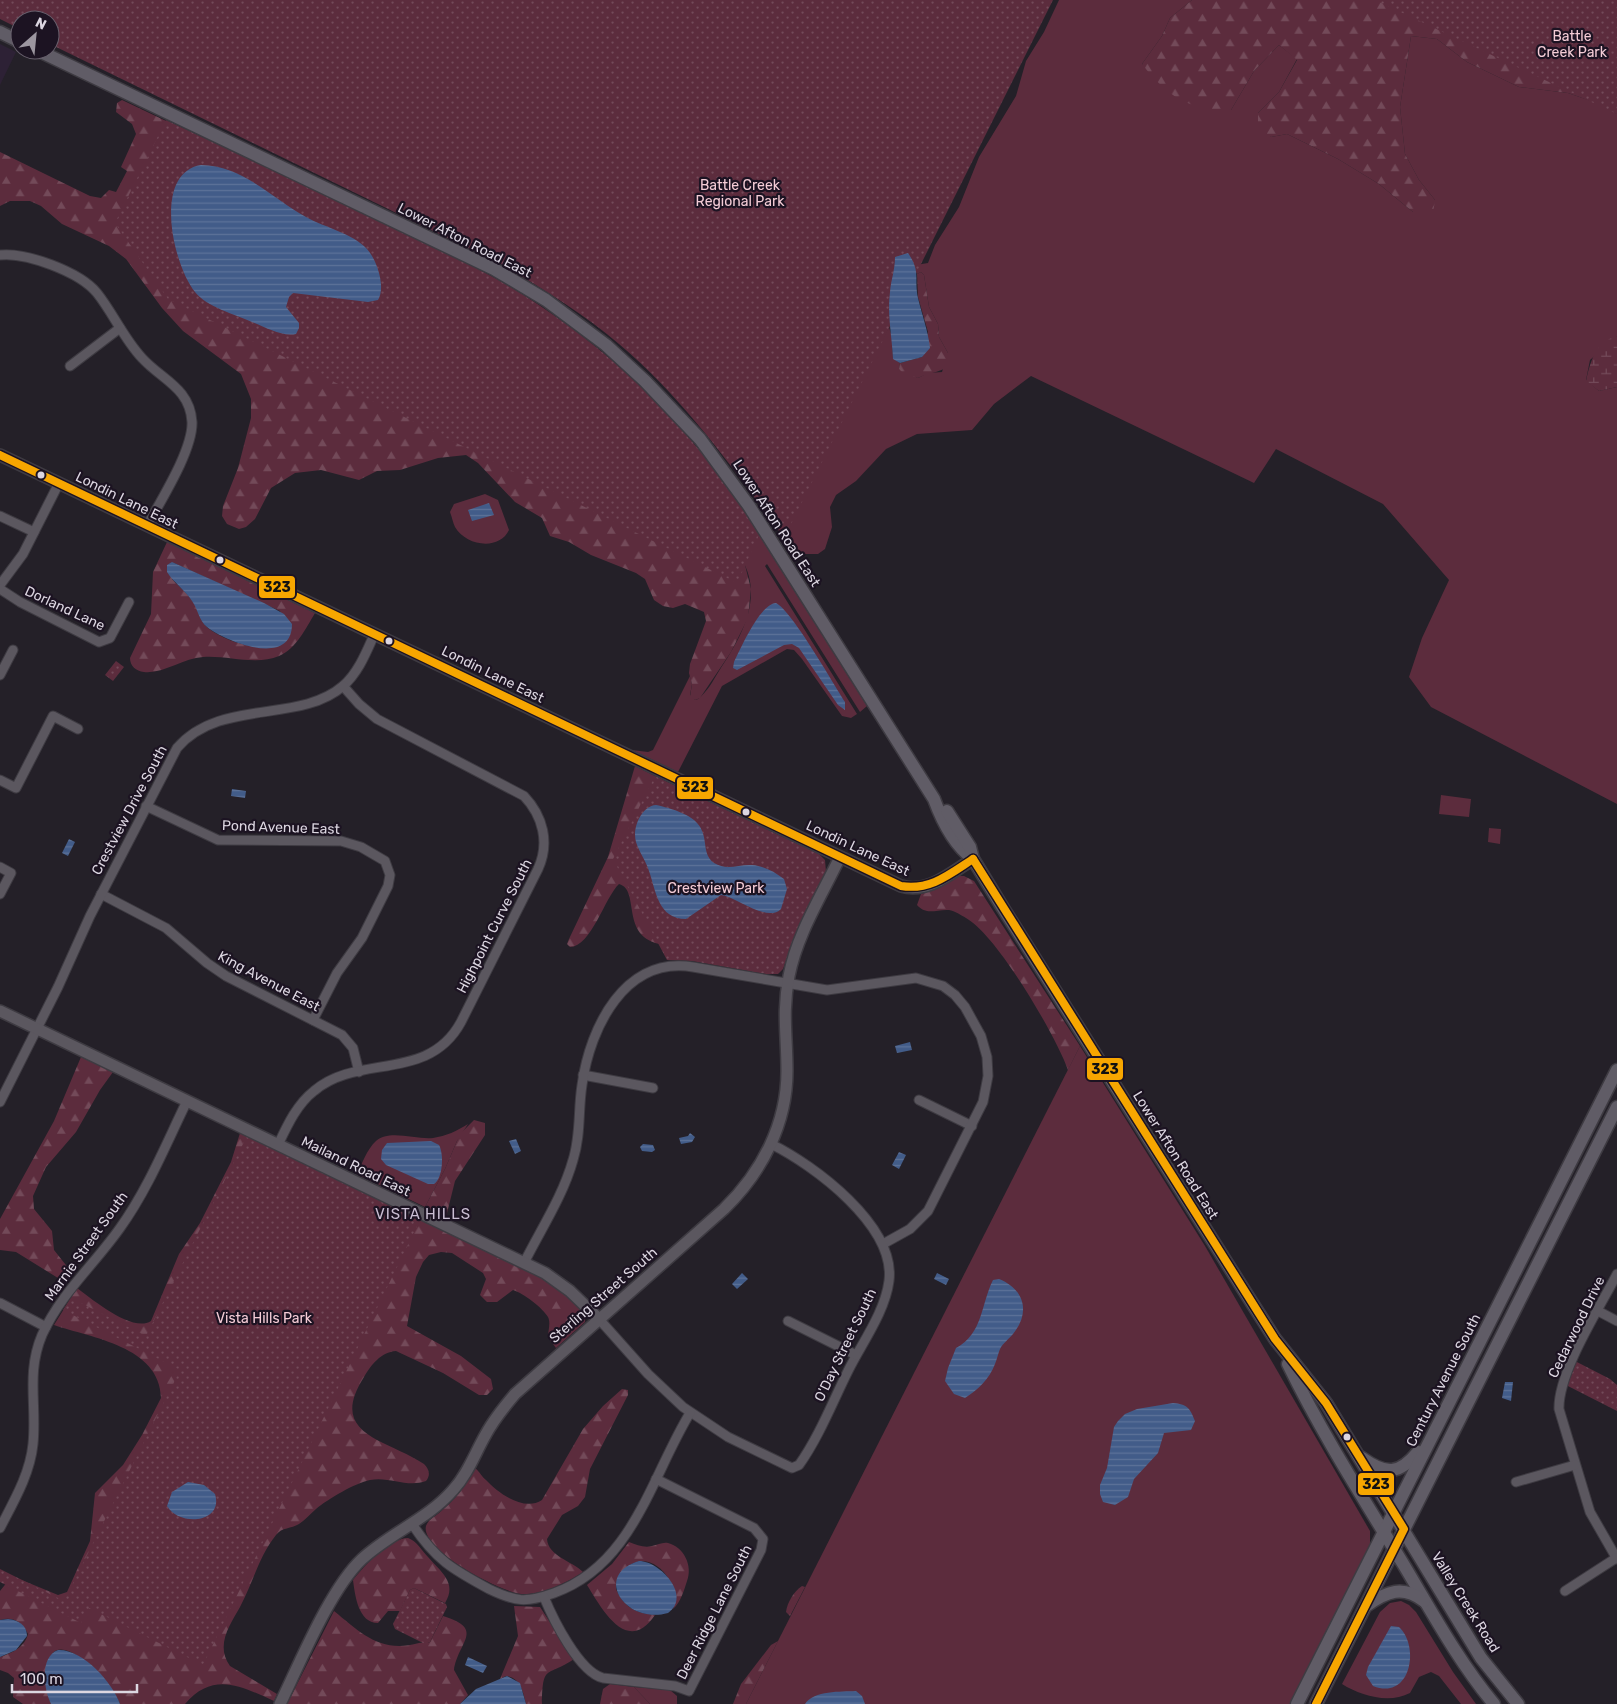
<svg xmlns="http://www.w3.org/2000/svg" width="1617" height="1704" viewBox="0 0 1617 1704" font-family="Rubik,sans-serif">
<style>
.built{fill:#2d2135}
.grass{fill:#5c2c3d}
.forest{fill:url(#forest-firs);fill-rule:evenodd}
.wetland{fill:url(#wetland-marsh)}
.park{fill:url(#park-dots)}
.water{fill:url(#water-rules)}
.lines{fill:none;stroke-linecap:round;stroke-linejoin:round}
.minor-casing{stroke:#3e3b42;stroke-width:11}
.tertiary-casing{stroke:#3e3b42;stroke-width:14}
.secondary-casing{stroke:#3e3b42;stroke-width:15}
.minor{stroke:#5b575f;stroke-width:9}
.tertiary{stroke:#5b575f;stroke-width:11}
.secondary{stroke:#605c66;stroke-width:12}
.bus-1-casing{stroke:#1c1322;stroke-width:11}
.bus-1{stroke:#f7a600;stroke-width:8}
.bus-dot{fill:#dcd6e1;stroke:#1c1322;stroke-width:2}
.labels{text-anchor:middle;stroke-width:4.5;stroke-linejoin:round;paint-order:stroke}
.park-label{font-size:14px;fill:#f4ccd6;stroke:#1c1322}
.street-label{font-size:14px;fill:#dcd6e1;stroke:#1c1322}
.neighbourhood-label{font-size:15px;letter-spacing:1px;fill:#cabed3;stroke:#1c1322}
.line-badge{stroke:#1c1322;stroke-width:2}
.pale-badge-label{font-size:14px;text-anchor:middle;font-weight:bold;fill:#111}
</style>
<defs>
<pattern id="forest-firs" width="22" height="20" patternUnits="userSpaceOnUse" patternTransform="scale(1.25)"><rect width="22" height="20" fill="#5c2c3d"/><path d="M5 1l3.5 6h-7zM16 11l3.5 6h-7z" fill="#734a59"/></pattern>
<pattern id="wetland-marsh" width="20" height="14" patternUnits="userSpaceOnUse" patternTransform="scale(1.25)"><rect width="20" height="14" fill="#5c2c3d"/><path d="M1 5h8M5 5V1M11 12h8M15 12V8" fill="none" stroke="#734a59"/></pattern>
<pattern id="park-dots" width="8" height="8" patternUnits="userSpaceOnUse" patternTransform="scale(1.25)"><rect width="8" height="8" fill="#5c2c3d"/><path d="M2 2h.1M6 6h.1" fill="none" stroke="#734a59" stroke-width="1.8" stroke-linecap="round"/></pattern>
<pattern id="water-rules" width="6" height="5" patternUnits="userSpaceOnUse" patternTransform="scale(1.25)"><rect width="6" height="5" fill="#425c89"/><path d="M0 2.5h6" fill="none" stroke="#5d7399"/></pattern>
</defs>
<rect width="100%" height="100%" fill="#242028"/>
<polygon class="built" points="0,44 16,52 0,85"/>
<g class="grass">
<polygon points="1059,0 1192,0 1170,18 1162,36 1142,64 1231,110 1254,71 1279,45 1297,59 1279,92 1258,113 1271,137 1287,134 1338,159 1379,184 1413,212 1435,200 1419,180 1405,154 1400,107 1411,36 1437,39 1467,62 1519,87 1568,93 1603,105 1617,114 1617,336 1590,360 1586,380 1599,391 1617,387 1617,804 1431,707 1409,677 1422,638 1449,580 1383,504 1276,449 1254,483 1031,376 994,404 972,430 917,434 886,449 856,481 836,495 830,507 832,527 825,549 818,554 802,554 789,548 781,535 889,327 892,337 893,358 900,363 899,369 918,378 928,373 942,372 948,353 939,337 938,324 929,307 924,275 921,272 917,274 916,265 928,263 935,245 959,207 979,157 1016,96 1026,61 1044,32"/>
<path d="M 485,494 L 498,500 L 509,530 C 499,551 466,546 455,527 C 453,523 452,517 450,512 L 454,504 Z"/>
<path d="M 758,533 L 867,706 L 860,712 L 767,564 L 765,566 L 857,714 L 851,718 L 842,716 L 802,659 L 794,650 L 787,649 L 722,686 L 678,772 L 632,750 L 648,752 L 653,750 L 690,676 L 692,684 L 690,695 L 695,700 L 698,699 C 707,692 713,681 719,671 C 741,638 765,597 741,558 Z"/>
<polygon points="1441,795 1471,799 1469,817 1439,814"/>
<polygon points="1489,828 1501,829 1500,844 1488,842"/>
<polygon points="1080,1046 1205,1246 1370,1531 1370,1546 1291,1704 746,1704"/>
<path d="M 468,1124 L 457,1141 L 445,1169 L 425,1207 L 357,1174 C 362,1164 367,1149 376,1141 C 389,1129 417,1140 433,1138 C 446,1136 457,1131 468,1124 Z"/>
<path d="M 1401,1601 L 1409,1605 L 1416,1612 L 1453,1672 L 1476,1704 L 1461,1704 L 1439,1676 L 1431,1672 L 1419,1677 L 1410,1693 C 1389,1704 1361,1696 1342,1684 L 1380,1612 L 1390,1603 Z"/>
<polygon points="634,1687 670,1690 677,1696 677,1704 650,1704"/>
</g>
<g class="forest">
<path d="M 1192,0 L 1617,0 L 1617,114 L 1603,105 L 1568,93 L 1519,87 L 1467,62 L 1437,39 L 1411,36 L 1400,107 L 1405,154 L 1419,180 L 1435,200 L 1433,213 L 1413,212 L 1379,184 L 1338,159 L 1287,134 L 1271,137 L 1258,127 L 1258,113 L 1279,92 L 1297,60 L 1279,45 L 1254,71 L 1231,110 C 1188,110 1168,97 1142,64 L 1162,36 L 1170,18 Z"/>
<polygon points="122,100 469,265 700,450 757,531 745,565 751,589 748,618 731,652 700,698 695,700 690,697 692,684 689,673 690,664 706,621 704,612 685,604 673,608 663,606 654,600 645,579 636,573 591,555 569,542 550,536 542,518 515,502 478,463 466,455 438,458 400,470 377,471 359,480 321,470 295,473 271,488 255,519 246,527 239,529 227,524 222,516 223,506 238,468 251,418 251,399 241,374 183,331 162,308 126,259 109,246 62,224 41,206 30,201 10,201 0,206 0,152 90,196 101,198 109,190 116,192 127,171 121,167 136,134 132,124 116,112 117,103"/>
<path d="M 921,272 L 924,275 L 929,307 L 938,324 L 939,337 L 948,353 L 951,364 C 941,373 930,372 918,378 L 904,374 L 899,369 L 900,363 L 922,357 L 928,332 L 918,297 L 917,274 Z"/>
<path d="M 167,542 L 315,613 C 306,628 296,649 279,656 C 256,666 227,655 203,657 C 183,658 164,674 144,672 C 136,671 130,666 130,658 L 151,614 L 153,572 ZM 174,563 L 280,611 L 289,635 C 271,657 227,643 208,628 C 201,622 200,616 197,608 C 191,597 181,588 172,579 Z"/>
<path d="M 635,766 L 663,780 L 668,945 C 617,942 642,890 619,884 C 605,897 591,947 570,947 L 567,944 L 569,939 L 608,857 Z"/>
<path d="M 958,876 L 964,876 L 974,881 L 1080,1046 L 1068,1070 C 1056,1036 997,935 966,918 C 961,915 955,911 949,910 C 936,909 927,916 917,905 L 921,894 L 936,889 Z"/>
<polygon points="81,1057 113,1072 100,1090 76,1132 46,1167 33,1196 34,1209 52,1231 54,1250 73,1274 66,1283 16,1252 0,1250 0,1219 54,1121"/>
<polygon points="474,1120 485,1123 485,1135 455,1181 446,1217 425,1207 445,1169 460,1134"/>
<path d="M 240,1133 L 264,1145 L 247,1190 L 414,1216 L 542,1278 L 564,1294 L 585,1314 L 585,1322 L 556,1348 L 548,1337 C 548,1331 551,1323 548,1317 C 543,1308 523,1293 513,1290 L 497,1302 L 487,1302 L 480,1295 L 486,1279 L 483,1273 L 452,1253 L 441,1252 L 429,1255 L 423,1262 L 416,1277 L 407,1326 L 461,1356 L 491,1379 L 493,1389 L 487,1395 L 479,1395 L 443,1373 L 396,1351 C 381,1352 371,1365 364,1377 C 327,1435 386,1439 424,1464 C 429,1469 431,1475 426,1481 C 407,1488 389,1476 370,1480 C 355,1483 328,1499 316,1509 C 310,1514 305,1520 299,1524 C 291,1529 282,1527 276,1535 C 259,1556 253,1583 240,1607 C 230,1625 215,1645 230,1666 L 277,1694 L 274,1701 C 241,1686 213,1671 185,1704 L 120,1704 C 113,1683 50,1616 48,1670 C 47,1683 46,1693 51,1704 L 23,1704 L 13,1697 L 14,1678 L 8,1673 L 0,1670 L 0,1657 C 12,1653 25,1647 28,1634 C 22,1622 13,1616 0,1620 L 0,1591 L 12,1576 L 58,1595 L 67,1592 L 90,1541 L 95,1493 L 123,1465 L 142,1435 L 161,1398 C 160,1346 91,1338 54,1325 L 77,1288 C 92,1299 132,1333 151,1321 L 179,1254 L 200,1223 L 231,1162 Z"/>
<path d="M 622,1389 L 628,1390 L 628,1395 L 590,1469 L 585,1497 L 578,1506 L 562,1515 L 547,1539 C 548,1556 572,1561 583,1572 C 566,1583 542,1595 522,1594 C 502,1593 420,1550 426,1526 C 428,1520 434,1517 439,1513 C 455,1500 466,1486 475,1468 C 480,1472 482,1477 486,1480 C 498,1493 524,1512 542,1500 L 583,1429 L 603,1406 Z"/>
<path d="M 408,1538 C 417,1541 421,1550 428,1557 C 440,1571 458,1583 445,1603 L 414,1588 L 410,1590 L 400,1611 L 388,1611 L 378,1623 C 358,1623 355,1595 353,1580 C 364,1566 390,1538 408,1538 Z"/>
<path d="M 629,1542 C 637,1545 644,1548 652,1546 C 658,1545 662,1542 668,1543 C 684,1547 693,1566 687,1581 C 684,1590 681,1602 673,1609 C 683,1585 650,1542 623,1571 C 618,1576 616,1581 616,1589 C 624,1607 635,1613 655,1615 C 627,1656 602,1609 587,1585 L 612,1564 Z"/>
<path d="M 802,1586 L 805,1587 L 790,1616 L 786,1612 C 787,1603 794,1591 802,1586 Z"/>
<path d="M 514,1606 L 540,1607 L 574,1659 C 546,1678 543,1663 542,1704 L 526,1704 C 523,1692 521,1678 506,1676 L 500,1679 L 518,1636 Z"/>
<path d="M 334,1611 C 361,1633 381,1654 419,1643 C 423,1642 425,1644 430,1642 L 443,1616 C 486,1629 458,1642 454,1670 L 468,1695 L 460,1704 L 287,1704 Z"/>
<polygon points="778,1641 746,1704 733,1704 741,1684 771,1645"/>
<polygon points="610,1684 634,1687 650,1704 600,1704 603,1689"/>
</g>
<path class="wetland" d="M 1617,336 L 1617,387 L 1599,391 L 1586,381 C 1590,361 1596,342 1617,336 Z"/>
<g class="park">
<path d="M 0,0 L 1053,0 L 784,538 C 734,469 684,399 619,344 C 584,314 544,290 505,266 L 50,44 L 50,20 L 20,20 L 20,29 L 0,19 Z"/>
<polygon points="1375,0 1617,0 1617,114"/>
<path d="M 166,120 C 239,154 312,189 385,224 C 437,249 491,272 539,305 C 629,365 704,443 759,535 L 737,583 L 168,299 L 115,223 Z"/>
<polygon points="116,661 124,667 113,681 105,675"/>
<polygon points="655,776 819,854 825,860 826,872 794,938 783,969 778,974 766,974 692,961 667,960 613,859"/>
<polygon points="247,1136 420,1220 203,1665 89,1608 81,1623 0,1582 0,1569 64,1601 180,1370 63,1310 71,1298 146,1336"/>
<polygon points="1573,1360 1610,1379 1617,1385 1617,1411 1562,1383"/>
<polygon points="414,1588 446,1604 447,1607 430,1642 425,1644 395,1629 393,1624 410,1590"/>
</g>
<g class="water">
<path d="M 201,165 C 242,165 273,199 306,217 C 326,228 352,233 367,249 C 377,260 386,287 378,300 L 368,302 L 293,293 L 289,297 L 286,307 L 299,323 L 299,328 L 296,334 C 282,337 265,327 252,322 C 234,314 207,307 195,292 C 173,265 152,173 201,165 Z"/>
<path d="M 908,253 C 921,272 914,278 918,298 C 922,315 928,330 930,348 L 922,357 L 900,363 L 893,359 C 892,336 887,314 890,292 C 891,280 895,270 895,257 Z"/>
<polygon points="489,503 494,515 472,521 468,510"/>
<path d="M 172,562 L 264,603 L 284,614 L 292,624 C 292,668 226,642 207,627 C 199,621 198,609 192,601 C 185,590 174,583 167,572 L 167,565 Z"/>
<path d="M 776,603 C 792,611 833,683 845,702 L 845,710 L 838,705 L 799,648 L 792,644 L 784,645 L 737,670 L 733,668 L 734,662 C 741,648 760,604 776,603 Z"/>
<polygon points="232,789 246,791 245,798 231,796"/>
<path d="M 656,805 C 670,808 697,815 702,831 C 707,842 703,855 714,863 C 727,871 739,864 752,865 C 764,866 775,872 784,879 L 787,889 L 781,909 C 767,923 737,897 721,895 L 686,919 C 658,919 656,891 649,871 C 646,861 639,852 636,842 C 632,829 641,806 656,805 Z"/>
<polygon points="69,839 75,842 68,856 62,853"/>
<polygon points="910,1042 912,1050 897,1053 895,1046"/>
<polygon points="690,1133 695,1137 692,1142 681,1144 679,1138 688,1136"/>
<polygon points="516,1139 521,1151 515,1154 509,1141"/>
<path d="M 431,1141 L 439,1145 C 444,1154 443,1178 434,1184 L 428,1184 L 386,1165 L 381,1159 L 382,1150 L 387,1143 Z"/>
<polygon points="643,1144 653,1145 655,1150 652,1152 642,1151 640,1147"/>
<polygon points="899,1152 906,1155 899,1169 892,1165"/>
<polygon points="742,1273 748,1279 737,1289 732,1284"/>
<polygon points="937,1273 949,1279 946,1285 934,1279"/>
<path d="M 999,1279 C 1024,1289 1031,1312 1013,1334 C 1009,1339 1003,1343 1000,1349 C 998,1354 997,1359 995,1364 C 989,1379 979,1389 965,1398 L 954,1394 L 945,1381 L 948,1368 L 956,1348 C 983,1334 981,1304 993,1280 Z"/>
<polygon points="1505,1382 1513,1382 1511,1401 1502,1398"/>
<path d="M 1173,1403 C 1187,1404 1190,1408 1195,1421 L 1191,1430 L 1164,1433 L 1158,1453 L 1134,1479 L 1128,1497 L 1115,1505 L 1103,1502 L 1100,1494 L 1100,1485 L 1107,1468 L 1114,1427 L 1118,1421 L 1125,1414 L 1137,1409 Z"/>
<path d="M 188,1482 L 204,1485 L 215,1494 C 224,1523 179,1527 167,1506 L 172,1492 Z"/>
<path d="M 639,1561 C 660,1561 692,1596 668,1613 C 625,1625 592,1575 639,1561 Z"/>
<path d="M 8,1619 C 18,1620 27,1625 27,1636 L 16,1650 L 0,1657 L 0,1620 Z"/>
<path d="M 1391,1626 L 1399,1627 C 1420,1646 1411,1701 1373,1686 L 1366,1675 L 1368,1667 Z"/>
<path d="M 58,1650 C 83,1649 112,1682 120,1704 L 51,1704 C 44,1690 39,1657 58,1650 Z"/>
<polygon points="468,1657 487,1666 483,1673 465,1665"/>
<polygon points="507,1676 520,1683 526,1704 460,1704 476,1689"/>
<path d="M 856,1691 L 862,1696 L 865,1704 L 805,1704 C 814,1690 841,1692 856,1691 Z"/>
</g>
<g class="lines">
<defs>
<g id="minor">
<path d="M 0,255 C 26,252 80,272 97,293 C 113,313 124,339 142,358 C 162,380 190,388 192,422 C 193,450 161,500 147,526"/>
<polyline points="70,366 120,328"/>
<polyline points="0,516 34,532"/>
<polyline points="0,585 23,554 59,483"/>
<polyline points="0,589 20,602 99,642 110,638 129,602"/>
<polyline points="0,675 13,650"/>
<polyline points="0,780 16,788 53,716 78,729"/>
<polyline points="146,806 218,840 341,841 361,847 385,861 390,875 388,886 362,938 337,973 313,1020"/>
<polyline points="0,867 11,873 0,894"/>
<polyline points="101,894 166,928 207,963 226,976 342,1035 353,1048 359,1072"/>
<polyline points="583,1075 653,1088"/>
<polyline points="919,1100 972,1126"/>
<path d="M 0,1102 L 58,987 L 90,916 L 177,748 C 220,698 299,724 343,686 C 358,673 366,653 374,635"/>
<path d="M 278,1145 C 287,1126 297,1104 314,1091 C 358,1053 428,1083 461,1022 L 538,869 C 550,843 543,816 524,796 L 377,719 L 359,704 L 343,686"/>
<path d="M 524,1263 C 541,1229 563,1196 573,1160 C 581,1135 578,1110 582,1085 C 590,1027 625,956 693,967 L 827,990 L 916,978 L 943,986 L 955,995 L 965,1007 L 981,1036 L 987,1057 L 988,1076 L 983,1102 L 928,1211 L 910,1229 L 883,1244"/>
<path d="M 1617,1274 C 1599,1309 1558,1372 1559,1409 L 1590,1512 L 1617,1559"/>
<polyline points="0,1303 46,1327"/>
<polyline points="1598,1311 1617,1321"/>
<path d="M 599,1319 L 648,1374 L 683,1407 L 728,1437 L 792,1468 L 799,1465 C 819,1437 833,1401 848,1371 C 862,1343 885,1312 889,1281 C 896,1226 814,1165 771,1144"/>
<polyline points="788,1321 856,1355"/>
<polyline points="1516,1482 1575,1465"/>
<path d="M 412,1524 C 436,1560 452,1569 489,1589 C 516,1602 526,1603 554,1593 C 633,1565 651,1477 690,1413"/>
<path d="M 0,1528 C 14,1501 30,1474 33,1444 C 37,1405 26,1373 42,1335 C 61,1293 94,1265 120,1228 C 148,1189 166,1144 187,1101"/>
<polyline points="1565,1591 1616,1558"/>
<path d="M 544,1597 C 553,1619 579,1672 603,1678 L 675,1686 L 689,1691 L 761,1550 L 763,1539 L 754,1528 L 656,1479"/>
</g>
<g id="tertiary">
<path d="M 0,455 L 901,886 C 928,894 951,873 973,859"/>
<polyline points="0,1011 545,1273 570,1291 599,1319"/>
<path d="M 280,1704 C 300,1663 330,1589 362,1559 C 390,1533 428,1519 453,1490 C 468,1474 475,1453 486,1434 C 494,1419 504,1407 515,1394 L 724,1209 C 762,1172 787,1124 787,1071 C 787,1035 782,1012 789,976 C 797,934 822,895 840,857"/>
</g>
<g id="secondary">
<polyline points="0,32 20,42"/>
<path d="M 37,50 L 494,269 L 546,300 L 606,345 L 645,381 L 700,439 L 749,506 L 934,799 C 942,821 954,845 973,859"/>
<polyline points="947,811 970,847 973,859 1001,905 1252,1303 1275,1339 1326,1403 1481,1658 1518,1704"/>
<path d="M 1288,1364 C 1322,1434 1365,1501 1405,1567 C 1433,1614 1459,1662 1494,1704"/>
<path d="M 1362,1458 C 1386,1475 1399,1475 1418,1452"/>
<path d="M 1366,1606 C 1387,1591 1403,1585 1424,1601"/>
<polyline points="1297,1704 1617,1070"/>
<polyline points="1316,1704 1617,1107"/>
</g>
</defs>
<use href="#minor" class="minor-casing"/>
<use href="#tertiary" class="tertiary-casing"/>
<use href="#secondary" class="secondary-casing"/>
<use href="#minor" class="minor"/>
<use href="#tertiary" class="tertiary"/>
<use href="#secondary" class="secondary"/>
<defs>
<g id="bus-1">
<path d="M 0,455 L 901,886 C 930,891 950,874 973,859"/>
<polyline points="973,859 1275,1339 1326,1403 1404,1529 1316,1704"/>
</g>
</defs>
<use href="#bus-1" class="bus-1-casing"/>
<use href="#bus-1" class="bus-1"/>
</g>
<g class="bus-dot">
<circle cx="41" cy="475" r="4.5"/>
<circle cx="220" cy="560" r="4.5"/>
<circle cx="389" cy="641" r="4.5"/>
<circle cx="746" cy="812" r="4.5"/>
<circle cx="1347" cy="1437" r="4.5"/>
</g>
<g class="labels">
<g class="park-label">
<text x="1572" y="41">Battle<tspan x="1572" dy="16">Creek Park</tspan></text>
<text x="740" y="190">Battle Creek<tspan x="740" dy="16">Regional Park</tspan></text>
<text x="716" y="893">Crestview Park</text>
<text x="264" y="1323">Vista Hills Park</text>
</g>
<g class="street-label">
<text transform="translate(465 240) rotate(27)" y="5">Lower Afton Road East</text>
<text transform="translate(127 500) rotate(26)" y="5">Londin Lane East</text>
<text transform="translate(777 523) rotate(57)" y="5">Lower Afton Road East</text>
<text transform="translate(65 608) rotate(25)" y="5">Dorland Lane</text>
<text transform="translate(493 674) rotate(26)" y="5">Londin Lane East</text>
<text transform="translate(129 810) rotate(-62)" y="5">Crestview Drive South</text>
<text transform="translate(281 827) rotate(2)" y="5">Pond Avenue East</text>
<text transform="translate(858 848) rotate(25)" y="5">Londin Lane East</text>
<text transform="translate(494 926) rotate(-63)" y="5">Highpoint Curve South</text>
<text transform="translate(269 981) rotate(28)" y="5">King Avenue East</text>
<text transform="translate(1176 1155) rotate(58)" y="5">Lower Afton Road East</text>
<text transform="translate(356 1166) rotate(26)" y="5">Mailand Road East</text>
<text transform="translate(86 1246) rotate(-54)" y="5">Marnie Street South</text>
<text transform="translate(603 1295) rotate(-41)" y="5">Sterling Street South</text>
<text transform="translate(1576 1327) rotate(-64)" y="5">Cedarwood Drive</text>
<text transform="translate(845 1345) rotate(-64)" y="5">O'Day Street South</text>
<text transform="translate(1443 1380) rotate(-63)" y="5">Century Avenue South</text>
<text transform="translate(1466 1602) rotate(58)" y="5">Valley Creek Road</text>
<text transform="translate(714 1612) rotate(-63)" y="5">Deer Ridge Lane South</text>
</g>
<g class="neighbourhood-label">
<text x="423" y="1219">VISTA HILLS</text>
</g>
</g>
<g class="line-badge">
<rect x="258" y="575" width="38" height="24" rx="5" fill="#f7a600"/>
<rect x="676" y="776" width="38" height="24" rx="5" fill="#f7a600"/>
<rect x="1086" y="1057" width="38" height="24" rx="5" fill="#f7a600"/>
<rect x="1357" y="1472" width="38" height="24" rx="5" fill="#f7a600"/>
</g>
<g class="pale-badge-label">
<text x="277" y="592">323</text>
<text x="695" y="792">323</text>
<text x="1105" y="1074">323</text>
<text x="1376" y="1489">323</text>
</g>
<g transform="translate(35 35) rotate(27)"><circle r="24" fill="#1c1322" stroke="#69616e"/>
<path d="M0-4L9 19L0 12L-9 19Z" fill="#9c96a0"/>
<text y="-8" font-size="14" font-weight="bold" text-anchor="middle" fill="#dcd6e1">N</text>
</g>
<path d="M12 1684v8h125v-8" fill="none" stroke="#dcd6e1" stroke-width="2.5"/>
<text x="20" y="1684" font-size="15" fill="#dcd6e1" stroke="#1c1322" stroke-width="4" paint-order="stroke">100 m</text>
</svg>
